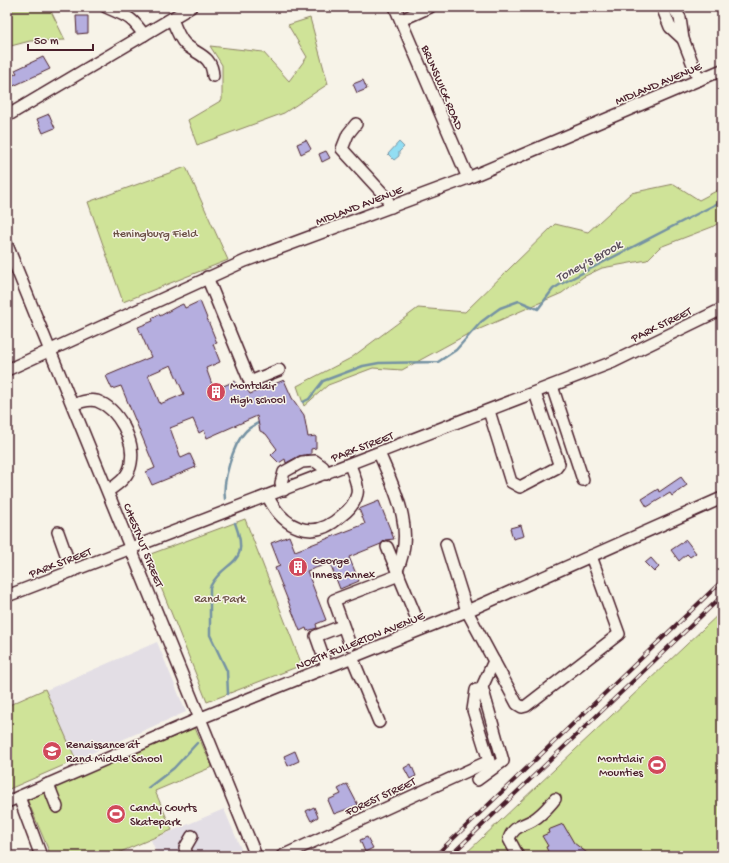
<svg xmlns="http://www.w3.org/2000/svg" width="729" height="863" viewBox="0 0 729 863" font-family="'Gochi Hand',sans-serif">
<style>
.built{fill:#e3dee5}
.green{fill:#cfe398;stroke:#8c8162}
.water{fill:#92def3;stroke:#7592a3}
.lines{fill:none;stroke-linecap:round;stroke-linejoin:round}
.stream{stroke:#7592a3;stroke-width:2.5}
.building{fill:#b5aedf;stroke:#4a1f2b;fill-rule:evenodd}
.minor-casing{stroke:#4a1f2b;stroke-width:14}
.minor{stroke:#f7f3e8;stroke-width:11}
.rail-casing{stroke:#4a1f2b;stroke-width:4}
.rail{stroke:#f7f3e8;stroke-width:2.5;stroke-dasharray:8;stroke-linecap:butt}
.labels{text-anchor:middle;stroke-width:3;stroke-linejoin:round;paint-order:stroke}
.street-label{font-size:12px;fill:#4a1f2b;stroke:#f7f3e8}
.park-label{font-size:12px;fill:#6b5046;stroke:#f7f3e8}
.poi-label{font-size:12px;fill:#4a1f2b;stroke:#f7f3e8;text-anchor:start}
.water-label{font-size:13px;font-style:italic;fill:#5c4f5d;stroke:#f7f3e8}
</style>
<rect width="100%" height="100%" fill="#f7f3e8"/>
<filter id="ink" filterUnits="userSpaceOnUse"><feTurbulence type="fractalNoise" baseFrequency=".025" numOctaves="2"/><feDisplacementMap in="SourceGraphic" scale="8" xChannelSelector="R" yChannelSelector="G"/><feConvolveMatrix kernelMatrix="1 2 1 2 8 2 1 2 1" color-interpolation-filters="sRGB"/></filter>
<g filter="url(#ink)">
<g class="built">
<polygon points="157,642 186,712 7,790 7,707"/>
<polygon points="224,809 244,856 158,856 151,840"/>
</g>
<g class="green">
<polygon points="7,7 49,7 65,40 30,41 7,47"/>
<polygon points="310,18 328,84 284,113 197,145 188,120 222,100 222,65 210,46 263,52 289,81 307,57 288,25"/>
<polygon points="186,167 228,260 123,302 88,202"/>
<polygon points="674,184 699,200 722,188 722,221 712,227 660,247 647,260 602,268 583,277 562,293 466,335 402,370 373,368 328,385 304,406 297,386 351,358 418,308 465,312 555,224 588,232 631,193"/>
<polygon points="245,519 302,665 207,702 148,555"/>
<polygon points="722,611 722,856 463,856"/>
<polygon points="45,689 76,760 7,790 7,706"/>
<polygon points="195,728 212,767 155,791 172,830 111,856 51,856 27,799"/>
</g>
<polygon class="water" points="399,142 404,147 399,152 399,156 394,160 388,154"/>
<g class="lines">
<g class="stream">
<polyline points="303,402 309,399 323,381 363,366 379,363 438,362 456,350 481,322 493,313 500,308 519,301 538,309 553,289 561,284 722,201"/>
<path d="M 225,499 C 222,483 233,444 245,432 C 248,428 253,426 258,423"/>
<path d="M 228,694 L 227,671 L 210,635 L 210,587 C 224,558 252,568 235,523"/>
<polyline points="148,788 174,768 197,743"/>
</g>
</g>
<g class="building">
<polygon points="76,16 88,16 88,33 77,34"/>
<polygon points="43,57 50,69 7,89 7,78 17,73 15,70"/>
<polygon points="363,80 367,89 357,93 353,84"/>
<polygon points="49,114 55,128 43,133 37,119"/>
<polygon points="306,140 311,149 301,154 297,144"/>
<polygon points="326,151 330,158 322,162 319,154"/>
<path d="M 200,301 L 217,343 L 213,344 L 220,362 L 206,368 L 214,390 L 235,381 L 237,386 L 243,384 L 250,394 L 284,380 L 292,398 L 304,415 L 308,437 L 316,436 L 316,448 L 311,449 L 311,454 L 299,456 L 286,463 L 285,459 L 279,463 L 271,455 L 277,449 L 266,434 L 260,431 L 257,416 L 207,438 L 204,430 L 199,433 L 193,419 L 170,428 L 181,458 L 190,454 L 196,467 L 152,485 L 146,472 L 155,468 L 121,386 L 112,389 L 106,376 L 151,357 L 138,327 L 153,321 L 152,318 L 159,314 L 160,316 L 176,307 L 183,304 L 185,308 ZM 171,365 L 184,394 L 160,404 L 148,375 Z"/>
<polygon points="681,477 687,485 672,496 670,493 647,507 642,499 658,489 659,492"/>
<polygon points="379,501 394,539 385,540 381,544 349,557 359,581 340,589 330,563 307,571 326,620 316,624 317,628 307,631 306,628 300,631 275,568 280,566 271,543 289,536 295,551 365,524 359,509"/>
<polygon points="521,525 524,536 513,539 510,528"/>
<polygon points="686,540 696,553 690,557 687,554 679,561 671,550"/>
<polygon points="651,558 659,567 654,572 645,563"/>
<polygon points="295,751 299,761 288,766 284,756"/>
<polygon points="411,764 416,776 410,779 404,768"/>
<polygon points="347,784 358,805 334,814 328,800 341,794 338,789"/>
<polygon points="314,807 318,817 311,821 306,811"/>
<polygon points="563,824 574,843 591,856 550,856 546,847 548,846 542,836 549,833 548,830"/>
<polygon points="367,837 373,848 365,852 360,840"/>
</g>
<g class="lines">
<defs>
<g id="minor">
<path d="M 106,7 C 127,17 130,15 144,35"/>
<polyline points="395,7 468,178"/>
<polyline points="662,7 670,27 683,39"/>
<polyline points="673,7 680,18 683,39 699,80"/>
<path d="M 172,19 C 175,27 179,38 185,44 C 197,55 212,55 213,76"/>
<polyline points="401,20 430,7"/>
<polyline points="7,116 191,7"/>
<polyline points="356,124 348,134 342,149 386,197 391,207"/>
<polyline points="7,245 256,856"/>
<polyline points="207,277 250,382 279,370"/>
<polyline points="7,370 245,261 468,178 722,70"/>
<polyline points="552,386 583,480"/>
<path d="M 73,405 C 80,402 89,399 97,401 C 119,409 135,441 131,463 C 129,477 118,484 108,491"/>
<polyline points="489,411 511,482 520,487 556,468 559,464 535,393"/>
<path d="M 379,453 C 395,490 416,530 397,570"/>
<polyline points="284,490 281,483 284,472 302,462 315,461 323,467 326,474"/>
<path d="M 268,497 C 283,527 312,543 341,516 C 348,511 355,503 357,494 C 359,485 353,474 350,465"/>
<polyline points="58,532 72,571"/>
<polyline points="446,544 467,611 517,704 522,707 526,706 619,634 591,556"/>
<polyline points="387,547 421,629"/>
<polyline points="7,596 613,362 722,309"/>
<polyline points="350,645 334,600 399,575"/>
<polyline points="352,657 379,722"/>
<polyline points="327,667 316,636 342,626"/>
<polyline points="477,780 503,761 482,687 494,661"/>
<polyline points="48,784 57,807"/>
<polyline points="19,797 41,856"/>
<polyline points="7,802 201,718 467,611 722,498"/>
<polyline points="187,856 185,848 192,836"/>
<polyline points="282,856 489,761 473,710 476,690"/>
<path d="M 518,856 L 509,839 C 513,826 523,826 533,820 C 542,815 548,807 555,799"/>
</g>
</defs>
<use href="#minor" class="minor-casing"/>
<use href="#minor" class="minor"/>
<defs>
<g id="rail">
<polyline points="435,856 722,581"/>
<polyline points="450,856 722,596"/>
</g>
</defs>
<use href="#rail" class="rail-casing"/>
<use href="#rail" class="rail"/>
</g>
</g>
<defs>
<symbol id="building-disc" viewBox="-11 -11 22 22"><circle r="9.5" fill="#d1495b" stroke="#f7f3e8"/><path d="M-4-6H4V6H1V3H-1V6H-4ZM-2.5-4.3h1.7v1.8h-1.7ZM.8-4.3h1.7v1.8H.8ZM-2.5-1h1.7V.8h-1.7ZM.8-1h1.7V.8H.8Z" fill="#fff"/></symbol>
<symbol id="school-disc" viewBox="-11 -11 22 22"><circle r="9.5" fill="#d1495b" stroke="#f7f3e8"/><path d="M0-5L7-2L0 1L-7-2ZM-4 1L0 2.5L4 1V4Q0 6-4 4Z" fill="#fff"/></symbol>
<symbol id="stadium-disc" viewBox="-11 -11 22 22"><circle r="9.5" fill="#d1495b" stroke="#f7f3e8"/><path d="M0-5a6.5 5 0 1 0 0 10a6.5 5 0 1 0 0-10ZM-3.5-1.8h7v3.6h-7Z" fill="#fff"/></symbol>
</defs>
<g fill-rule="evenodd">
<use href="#building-disc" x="205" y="381" width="22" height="22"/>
<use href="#building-disc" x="287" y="556" width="22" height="22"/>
<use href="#school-disc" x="41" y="740" width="22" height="22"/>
<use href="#stadium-disc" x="646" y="754" width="22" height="22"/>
<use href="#stadium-disc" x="105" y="803" width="22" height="22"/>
</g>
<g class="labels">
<g class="street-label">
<text transform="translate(658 83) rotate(-23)" y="4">MIDLAND AVENUE</text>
<text transform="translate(443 87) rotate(67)" y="4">BRUNSWICK ROAD</text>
<text transform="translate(359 205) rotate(-21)" y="4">MIDLAND AVENUE</text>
<text transform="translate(661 324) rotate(-26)" y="4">PARK STREET</text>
<text transform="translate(362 446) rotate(-21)" y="4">PARK STREET</text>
<text transform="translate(144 545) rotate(68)" y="4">CHESTNUT STREET</text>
<text transform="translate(60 562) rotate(-21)" y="4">PARK STREET</text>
<text transform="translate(360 640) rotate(-22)" y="4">NORTH FULLERTON AVENUE</text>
<text transform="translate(380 796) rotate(-25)" y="4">FOREST STREET</text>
</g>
<g class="park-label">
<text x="155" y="237">Heningburg Field</text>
<text x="220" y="602">Rand Park</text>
</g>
<g class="poi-label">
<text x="230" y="389">Montclair<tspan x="230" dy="14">High school</tspan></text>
<text x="312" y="564">George<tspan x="312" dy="14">Inness Annex</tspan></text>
<text x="66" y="748">Renaissance at<tspan x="66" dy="14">Rand Middle School</tspan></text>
<text x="643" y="762" text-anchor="end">Montclair<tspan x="643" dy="14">Mounties</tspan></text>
<text x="130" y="811">Candy Courts<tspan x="130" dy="14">Skatepark</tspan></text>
</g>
<g class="water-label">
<text transform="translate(588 260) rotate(-29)" y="5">Toney's Brook</text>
</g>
</g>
<rect width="729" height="863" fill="none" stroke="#f7f3e8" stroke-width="24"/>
<rect x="12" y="12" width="705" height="839" fill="none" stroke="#4a1f2b" stroke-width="1.5" filter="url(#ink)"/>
<path d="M28 44v6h65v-6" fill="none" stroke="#4a1f2b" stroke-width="2"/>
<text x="34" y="44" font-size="12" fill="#4a1f2b" stroke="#f7f3e8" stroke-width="3" paint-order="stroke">50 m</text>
</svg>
